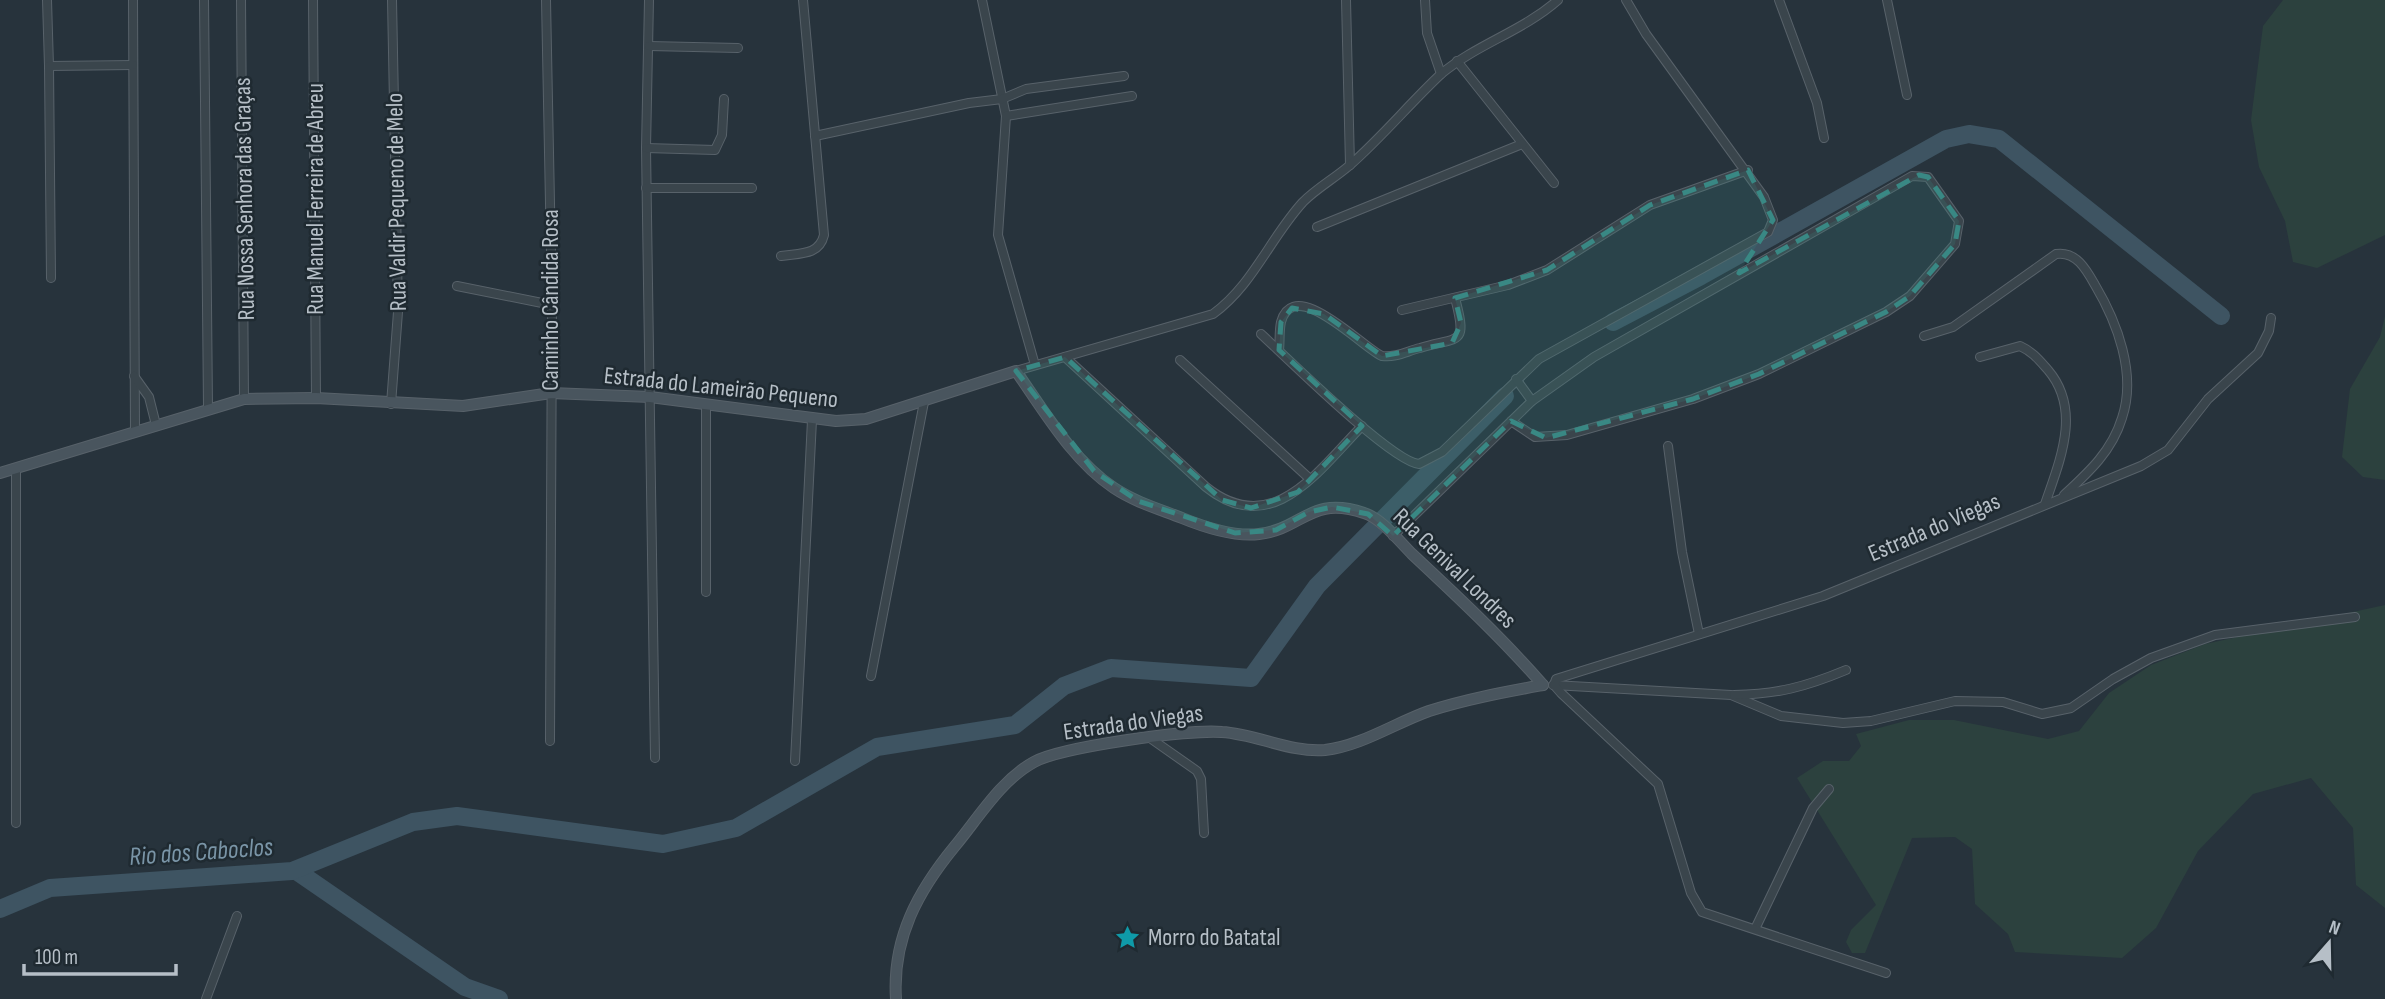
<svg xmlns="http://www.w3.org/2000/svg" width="2385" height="999" viewBox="0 0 2385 999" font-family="'Sofia Sans Condensed',sans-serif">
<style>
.green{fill:#2c413e}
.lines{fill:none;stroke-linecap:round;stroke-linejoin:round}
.river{stroke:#3e5462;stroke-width:18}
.street-casing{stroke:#58626a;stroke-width:10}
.secondary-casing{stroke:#58626a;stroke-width:12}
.street{stroke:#3a454c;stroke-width:8}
.secondary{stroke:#49555e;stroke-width:10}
.marked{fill:#398884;fill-opacity:0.2;stroke:#398884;stroke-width:5;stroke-dasharray:14 9;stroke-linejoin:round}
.labels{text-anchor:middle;stroke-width:5;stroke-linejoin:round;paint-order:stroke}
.street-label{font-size:24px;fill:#b6bfc7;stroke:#1f2a31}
.poi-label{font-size:24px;fill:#b6bfc7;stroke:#1f2a31;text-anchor:start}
.water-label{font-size:26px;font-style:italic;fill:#7a95a7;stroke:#1f2a31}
</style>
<rect width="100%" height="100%" fill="#27333c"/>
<g class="green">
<polygon points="2283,0 2385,0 2385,235 2317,268 2293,262 2285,221 2259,167 2251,120 2263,26"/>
<polygon points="2385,316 2385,480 2363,477 2342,457 2350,389 2380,337"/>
<polygon points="2385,605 2385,908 2356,885 2353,828 2311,778 2253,794 2198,851 2156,928 2122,958 2015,952 2008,934 1975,904 1972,849 1955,837 1912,838 1865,953 1852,953 1846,942 1851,930 1876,905 1797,778 1823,761 1849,761 1861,746 1856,734 1909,720 1954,720 2048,739 2079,731 2109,693 2151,665 2205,644"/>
</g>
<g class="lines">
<g class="river">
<polyline points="1613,322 1701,276 1946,139 1969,134 1999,139 2221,316"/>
<polyline points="295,870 465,987 499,999"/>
<polyline points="0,909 50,888 292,871 413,822 457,816 663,844 736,828 877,747 1015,725 1064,686 1111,668 1251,678 1317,586 1505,396"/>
</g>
<defs>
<g id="street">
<polyline points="47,0 49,66"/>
<polyline points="133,0 135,431"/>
<polyline points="204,0 208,407"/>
<polyline points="241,0 244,399"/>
<polyline points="313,0 316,398"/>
<polyline points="546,0 552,305 550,741"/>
<polyline points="649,0 646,148 655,758"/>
<polyline points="982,0 1006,116 998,235 1035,365"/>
<polyline points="1346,0 1350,165"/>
<polyline points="1425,0 1427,33 1441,74"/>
<polyline points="1779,0 1817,103 1824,138"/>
<polyline points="1887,0 1907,95"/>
<polyline points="649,46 738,48"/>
<polyline points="1457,61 1554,183"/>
<polyline points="1006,116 1132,96"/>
<polyline points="815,136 969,103 1002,99 1026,89 1124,76"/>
<polyline points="646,148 715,150 722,135 724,99"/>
<polyline points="646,188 752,188"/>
<polyline points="1317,227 1522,144"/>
<path d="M 781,256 C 799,253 819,256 824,235 L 803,0"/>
<polyline points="51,278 49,66 133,65"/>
<polyline points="457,286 552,305"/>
<polyline points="1402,310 1508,285 1547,270 1650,205 1748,170"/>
<path d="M 1261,334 C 1287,358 1392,462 1419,464 L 1442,452 L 1539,359 L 1768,232 L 1773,220 L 1764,197 L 1646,34 L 1626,0"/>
<path d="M 1924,336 L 1953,327 L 2056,254 C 2076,251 2086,269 2095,285 C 2117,322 2137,374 2122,418 C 2112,451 2089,472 2064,495"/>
<path d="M 1279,350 C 1280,341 1279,331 1281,322 C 1294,274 1364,349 1382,356 C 1396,358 1407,351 1420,348 C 1459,336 1468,347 1455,298"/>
<path d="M 1065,357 L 1206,487 C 1272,540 1318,471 1362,426"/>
<path d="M 1980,357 L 2020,346 C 2033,352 2039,360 2048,370 C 2082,410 2060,460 2045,504"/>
<polyline points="1180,360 1310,479"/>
<path d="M 1016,371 L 1213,314 C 1253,285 1270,238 1303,202 C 1317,188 1335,178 1350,165 C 1382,137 1410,103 1441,74 C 1477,44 1523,31 1558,0"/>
<polyline points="134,376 149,397 156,425"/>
<polyline points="1516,379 1532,401"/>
<polyline points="391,404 398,312 392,0"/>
<polyline points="1668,446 1682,552 1699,634"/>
<polyline points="16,468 16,823"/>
<polyline points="1393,536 1532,401 1594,357 1912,176 1928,177 1959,221 1955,244 1910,296 1886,312 1759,374 1693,399 1567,435 1535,437 1511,421"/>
<polyline points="706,592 706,405"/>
<polyline points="871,676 924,402"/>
<polyline points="1553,685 1731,695 1781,716 1843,723 1871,721 1955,701 2003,702 2042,714 2071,708 2113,679 2151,658 2215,635 2355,617"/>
<path d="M 1734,695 C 1778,694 1805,687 1846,670"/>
<polyline points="1150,738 1197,771 1201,779 1204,833"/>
<polyline points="795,761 812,420"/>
<polyline points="1756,927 1813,808 1829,789"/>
<polyline points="1886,973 1702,912 1691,893 1658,784 1561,693 1554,685 1556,679 1823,596 2141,466 2168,450 2208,399 2258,353 2269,331 2271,318"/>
<polyline points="206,999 237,916"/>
</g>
<g id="secondary">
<path d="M 0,473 L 244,399 L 316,398 L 463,406 L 551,393 L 650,397 L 836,421 L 866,419 L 1016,371 C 1044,411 1073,461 1114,488 C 1135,502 1159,509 1182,518 C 1204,527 1235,537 1259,534 C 1303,529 1310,495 1364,513 C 1381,518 1399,541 1412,554 C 1457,596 1502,638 1543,685"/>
<path d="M 896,999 C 892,938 918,891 955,846 C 979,817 1001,780 1034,762 C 1061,747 1190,729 1222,732 C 1256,734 1291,753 1325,750 C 1361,746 1395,723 1429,711 C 1466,699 1505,692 1543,685"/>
</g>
</defs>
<use href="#street" class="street-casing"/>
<use href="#secondary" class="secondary-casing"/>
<use href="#street" class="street"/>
<use href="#secondary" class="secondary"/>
</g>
<path class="marked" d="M 1748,170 L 1773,220 L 1739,273 L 1919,175 L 1928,177 L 1959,221 L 1955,244 L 1910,296 L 1886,312 L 1759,374 L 1693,399 L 1546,438 L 1511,421 L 1393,536 L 1368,514 L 1332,507 L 1309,512 L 1276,530 L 1235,533 L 1138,501 L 1094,471 L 1016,371 L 1065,357 L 1222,500 L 1251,508 L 1298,492 L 1362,426 L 1279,350 L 1281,322 L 1292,308 L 1324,314 L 1382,356 L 1452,343 L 1461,323 L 1455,298 L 1547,270 L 1650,205 Z"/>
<defs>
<symbol id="sight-bare" viewBox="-9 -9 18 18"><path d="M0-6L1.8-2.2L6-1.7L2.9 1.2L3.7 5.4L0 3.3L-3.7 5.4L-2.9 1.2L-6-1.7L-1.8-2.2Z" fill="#0f9aa8" stroke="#1f2a31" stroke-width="2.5" paint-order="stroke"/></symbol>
</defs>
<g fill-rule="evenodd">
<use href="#sight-bare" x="1110" y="920" width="35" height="35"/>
</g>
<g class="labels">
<g class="street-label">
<text transform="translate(244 199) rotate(-91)" y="8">Rua Nossa Senhora das Graças</text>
<text transform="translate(315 199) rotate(-90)" y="8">Rua Manuel Ferreira de Abreu</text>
<text transform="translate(396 202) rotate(-91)" y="8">Rua Valdir Pequeno de Melo</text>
<text transform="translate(550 300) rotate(-90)" y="8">Caminho Cândida Rosa</text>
<text transform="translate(721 387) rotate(6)" y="8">Estrada do Lameirão Pequeno</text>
<text transform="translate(1934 527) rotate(-23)" y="8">Estrada do Viegas</text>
<text transform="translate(1455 568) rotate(44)" y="8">Rua Genival Londres</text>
<text transform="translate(1133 722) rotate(-8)" y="8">Estrada do Viegas</text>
</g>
<g class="poi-label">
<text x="1148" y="945">Morro do Batatal</text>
</g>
<g class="water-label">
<text transform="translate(201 851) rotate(-4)" y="9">Rio dos Caboclos</text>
</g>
</g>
<g transform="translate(2329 943) rotate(20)" stroke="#1f2a31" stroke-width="5" paint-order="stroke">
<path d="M0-5L12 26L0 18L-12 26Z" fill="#b6bfc7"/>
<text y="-10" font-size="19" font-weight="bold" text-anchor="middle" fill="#b6bfc7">N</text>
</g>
<path d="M24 964v10h152v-10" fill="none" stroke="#b6bfc7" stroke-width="3.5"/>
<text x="35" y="964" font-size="21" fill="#b6bfc7" stroke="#1f2a31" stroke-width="5" paint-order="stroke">100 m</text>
</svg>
